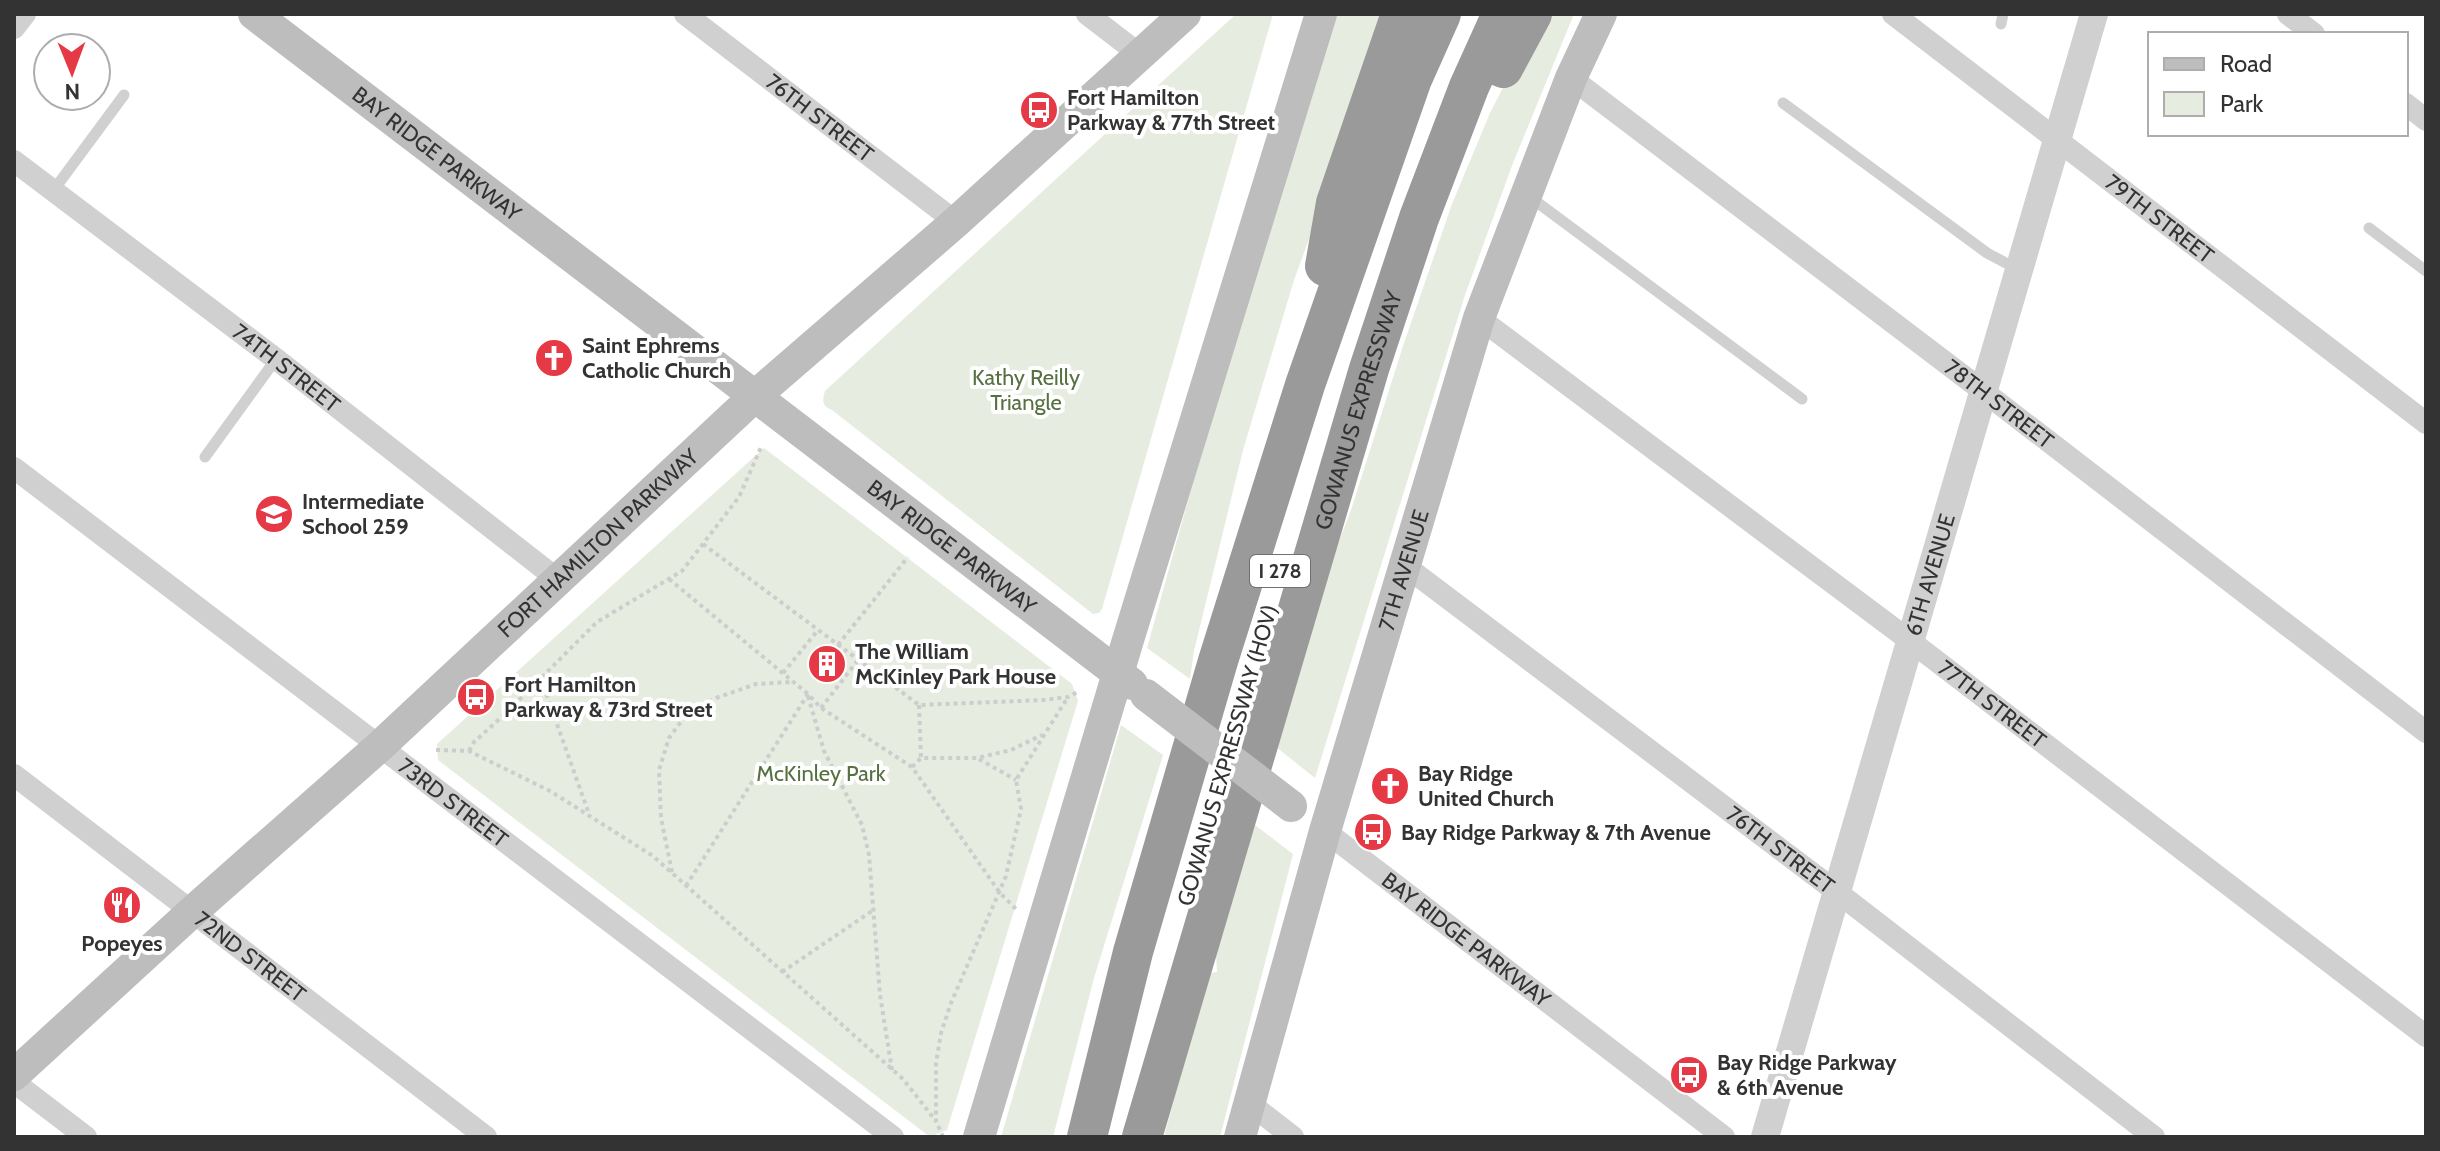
<svg xmlns="http://www.w3.org/2000/svg" width="2440" height="1151" viewBox="0 0 2440 1151" font-family="Cabin,sans-serif">
<style>
.green{fill:#e6ecdf}
.lines{fill:none;stroke-linecap:round;stroke-linejoin:round}
.path{stroke:#cdcdcd;stroke-width:4;stroke-dasharray:4 4;stroke-linecap:butt}
.service{stroke:#d0d0d0;stroke-width:11}
.minor{stroke:#d0d0d0;stroke-width:22}
.tertiary{stroke:#d0d0d0;stroke-width:28}
.secondary{stroke:#bdbdbd;stroke-width:32}
.motorway{stroke:#9a9a9a;stroke-width:40}
.secondary-bridge{stroke:#bdbdbd;stroke-width:32}
.labels{text-anchor:middle;stroke-width:8;stroke-linejoin:round;paint-order:stroke}
.shield{fill:#fff;stroke:#707070;stroke-width:2}
.shield-label{font-size:20px;font-weight:bold;fill:#333}
.poi-label{font-size:22px;font-weight:bold;fill:#333;stroke:#fff;text-anchor:start}
.street-label{font-size:22px;fill:#333;stroke:#fff}
.park-label{font-size:22px;fill:#56703f;stroke:#fff}
</style>
<rect width="100%" height="100%" fill="#fff"/>
<g class="green">
<path d="M 1236,14 L 1273,14 L 1102,609 L 1099,613 L 1093,614 L 832,410 C 822,406 822,401 825,391 Z"/>
<polygon points="1329,14 1392,14 1294,280 1243,450 1194,651 1190,679 1147,648 1222,378"/>
<polygon points="1541,14 1574,14 1513,163 1465,295 1315,778 1271,743 1304,631 1351,510 1403,346 1452,204 1490,113"/>
<polygon points="764,448 1072,684 1078,701 947,1130 930,1137 438,760 437,744"/>
<polygon points="1121,725 1163,755 1094,978 1053,1137 1001,1137"/>
<polygon points="1247,819 1293,854 1220,1137 1164,1137 1208,973 1217,972 1215,937"/>
</g>
<g class="lines">
<g class="path">
<polyline points="703,544 919,705 1044,700 1068,697 1080,691"/>
<polyline points="669,579 808,694 821,708 912,767 1000,893 1016,909"/>
<polyline points="838,645 908,557"/>
<polyline points="783,673 818,630"/>
<polyline points="541,679 589,814"/>
<polyline points="808,696 824,751 862,825 869,855 880,995 892,1070"/>
<polyline points="919,705 921,758"/>
<polyline points="821,708 858,660"/>
<polyline points="436,750 469,751 550,791 653,856 903,1079 936,1121"/>
<polyline points="469,751 474,742 506,713 597,622 682,571 739,497 762,445"/>
<polyline points="979,759 1016,780"/>
<polyline points="912,767 921,758 977,758 1011,750 1042,735"/>
<polyline points="672,872 661,818 659,770 669,738 688,712 716,698 756,684 792,682"/>
<polyline points="686,886 808,694"/>
<polyline points="782,972 875,909"/>
<polyline points="943,1137 936,1121 936,1063 941,1033 951,1003 1006,876 1021,809 1016,780 1068,697"/>
</g>
<g class="service">
<polyline points="2001,24 2003,14"/>
<polyline points="1783,103 1987,253 2017,269"/>
<polyline points="53,191 124,95"/>
<polyline points="1530,197 1802,399"/>
<polyline points="2369,228 2426,271"/>
<polyline points="205,457 276,359"/>
</g>
<g class="minor">
<path id="s1" d="M 685,14 L 956,222"/>
<polyline points="1087,14 1139,54"/>
<path id="s2" d="M 1893,14 L 2426,423"/>
<polyline points="2288,14 2314,34"/>
<polyline points="14,28 25,14"/>
<path id="s3" d="M 1571,78 L 1983,391 L 2426,732"/>
<polyline points="2406,104 2426,120"/>
<path id="s4" d="M 14,161 L 276,359 L 557,579"/>
<path id="s5" d="M 1479,318 L 1909,640 L 2426,1036"/>
<path id="s6" d="M 14,468 L 893,1137"/>
<path id="s7" d="M 1404,565 L 1837,892 L 2154,1137"/>
<path id="s8" d="M 14,775 L 486,1137"/>
<path id="s9" d="M 1325,831 L 1724,1137"/>
<polyline points="14,1082 86,1137"/>
<polyline points="1249,1103 1293,1137"/>
</g>
<path class="tertiary" id="s10" d="M 1765,1137 L 2094,14"/>
<g class="secondary">
<path id="s11" d="M 254,14 L 1132,684"/>
<path id="s12" d="M 14,1075 L 193,911 L 379,747 L 755,396 L 956,222 L 1185,14"/>
<polyline points="979,1137 1128,640 1321,14"/>
<path id="s13" d="M 1240,1137 L 1325,831 L 1479,318 L 1571,78 L 1601,14"/>
</g>
<g class="motorway">
<polyline points="1503,68 1532,14"/>
<polyline points="1325,266 1336,203 1401,14"/>
<polyline points="1087,1137 1133,952 1218,661 1305,385 1412,79 1441,14"/>
<path id="s14" d="M 1142,1137 L 1369,369 L 1419,218 L 1469,87 L 1502,14"/>
</g>
<polyline class="secondary-bridge" points="1146,695 1291,806"/>
</g>
<defs>
<symbol id="bus-disc" viewBox="-11 -11 22 22"><circle r="9.5" fill="#e63946" stroke="#fff"/><path d="M-5-6H5V4H4V6H2V4H-2V6H-4V4H-5ZM-3.5-4V0h7V-4ZM-3.5 1.2v1.5H-2V1.2ZM2 1.2v1.5H3.5V1.2Z" fill="#fff"/></symbol>
<symbol id="church-disc" viewBox="-11 -11 22 22"><circle r="9.5" fill="#e63946" stroke="#fff"/><path d="M-1.2-6h2.4v3.5h3.3v2.4h-3.3V6h-2.4V-.1h-3.3v-2.4h3.3Z" fill="#fff"/></symbol>
<symbol id="school-disc" viewBox="-11 -11 22 22"><circle r="9.5" fill="#e63946" stroke="#fff"/><path d="M0-5L7-2L0 1L-7-2ZM-4 1L0 2.5L4 1V4Q0 6-4 4Z" fill="#fff"/></symbol>
<symbol id="building-disc" viewBox="-11 -11 22 22"><circle r="9.5" fill="#e63946" stroke="#fff"/><path d="M-4-6H4V6H1V3H-1V6H-4ZM-2.5-4.3h1.7v1.8h-1.7ZM.8-4.3h1.7v1.8H.8ZM-2.5-1h1.7V.8h-1.7ZM.8-1h1.7V.8H.8Z" fill="#fff"/></symbol>
<symbol id="restaurant-disc" viewBox="-11 -11 22 22"><circle r="9.5" fill="#e63946" stroke="#fff"/><path d="M-5-6h1v4h1v-4h1v4h1v-4h1v5L-1.5 .5V6h-2V.5L-5-1ZM5-6V6H3V1.5H1.5Q1.5-4 5-6Z" fill="#fff"/></symbol>
</defs>
<g fill-rule="evenodd">
<use href="#bus-disc" x="1017" y="88" width="44" height="44"/>
<use href="#church-disc" x="532" y="336" width="44" height="44"/>
<use href="#school-disc" x="252" y="492" width="44" height="44"/>
<use href="#building-disc" x="805" y="642" width="44" height="44"/>
<use href="#bus-disc" x="454" y="675" width="44" height="44"/>
<use href="#church-disc" x="1368" y="764" width="44" height="44"/>
<use href="#bus-disc" x="1351" y="810" width="44" height="44"/>
<use href="#restaurant-disc" x="100" y="883" width="44" height="44"/>
<use href="#bus-disc" x="1667" y="1053" width="44" height="44"/>
</g>
<g class="labels">
<rect class="shield" x="1250" y="555" width="60" height="32" rx="6"/>
<g class="shield-label">
<text x="1280" y="578">I 278</text>
</g>
<g class="poi-label">
<text x="1067" y="105">Fort Hamilton<tspan x="1067" dy="25">Parkway &amp; 77th Street</tspan></text>
<text x="582" y="353">Saint Ephrems<tspan x="582" dy="25">Catholic Church</tspan></text>
<text x="302" y="509">Intermediate<tspan x="302" dy="25">School 259</tspan></text>
<text x="855" y="659">The William<tspan x="855" dy="25">McKinley Park House</tspan></text>
<text x="504" y="692">Fort Hamilton<tspan x="504" dy="25">Parkway &amp; 73rd Street</tspan></text>
<text x="1418" y="781">Bay Ridge<tspan x="1418" dy="25">United Church</tspan></text>
<text x="1401" y="840">Bay Ridge Parkway &amp; 7th Avenue</text>
<text x="122" y="951" text-anchor="middle">Popeyes</text>
<text x="1717" y="1070">Bay Ridge Parkway<tspan x="1717" dy="25">&amp; 6th Avenue</tspan></text>
</g>
<g class="street-label">
<text dy="8" stroke="none"><textPath href="#s1" startOffset="170">76TH STREET</textPath></text>
<text dy="8" stroke="none"><textPath href="#s11" startOffset="230">BAY RIDGE PARKWAY</textPath></text>
<text dy="8" stroke="none"><textPath href="#s2" startOffset="336">79TH STREET</textPath></text>
<text dy="8" stroke="none"><textPath href="#s4" startOffset="342">74TH STREET</textPath></text>
<text dy="8" stroke="none"><textPath href="#s3" startOffset="538">78TH STREET</textPath></text>
<text dy="8" stroke="none"><textPath href="#s14" startOffset="758">GOWANUS EXPRESSWAY</textPath></text>
<text dy="8" stroke="none"><textPath href="#s12" startOffset="790">FORT HAMILTON PARKWAY</textPath></text>
<text dy="8" stroke="none"><textPath href="#s11" startOffset="878">BAY RIDGE PARKWAY</textPath></text>
<text dy="8" stroke="none"><textPath href="#s13" startOffset="590">7TH AVENUE</textPath></text>
<text dy="8" stroke="none"><textPath href="#s10" startOffset="586">6TH AVENUE</textPath></text>
<text dy="8" stroke="none"><textPath href="#s5" startOffset="642">77TH STREET</textPath></text>
<text transform="translate(1227 755) rotate(-74)" y="8">GOWANUS EXPRESSWAY (HOV)</text>
<text dy="8" stroke="none"><textPath href="#s6" startOffset="552">73RD STREET</textPath></text>
<text dy="8" stroke="none"><textPath href="#s7" startOffset="472">76TH STREET</textPath></text>
<text dy="8" stroke="none"><textPath href="#s9" startOffset="178">BAY RIDGE PARKWAY</textPath></text>
<text dy="8" stroke="none"><textPath href="#s8" startOffset="298">72ND STREET</textPath></text>
</g>
<g class="park-label">
<text x="1026" y="385">Kathy Reilly<tspan x="1026" dy="25">Triangle</tspan></text>
<text x="821" y="781">McKinley Park</text>
</g>
</g>
<rect width="2440" height="1151" fill="none" stroke="#333333" stroke-width="32"/>
<rect x="2148" y="32" width="260" height="104" fill="#ffffff" stroke="#adadad" stroke-width="2"/>
<rect x="2164" y="58" width="40" height="12" fill="#bdbdbd" stroke="#adadad" stroke-width="2"/>
<text x="2220" y="72" font-size="24" fill="#333333">Road</text>
<rect x="2164" y="92" width="40" height="24" fill="#e6ecdf" stroke="#adadad" stroke-width="2"/>
<text x="2220" y="112" font-size="24" fill="#333333">Park</text>
<g transform="translate(72 72) rotate(179)"><circle r="38" fill="#ffffff" stroke="#adadad" stroke-width="2"/>
<path d="M0-6L14 30L0 20L-14 30Z" fill="#e63946"/>
<text y="-12" font-size="22" font-weight="bold" text-anchor="middle" fill="#333333">N</text>
</g>
</svg>
